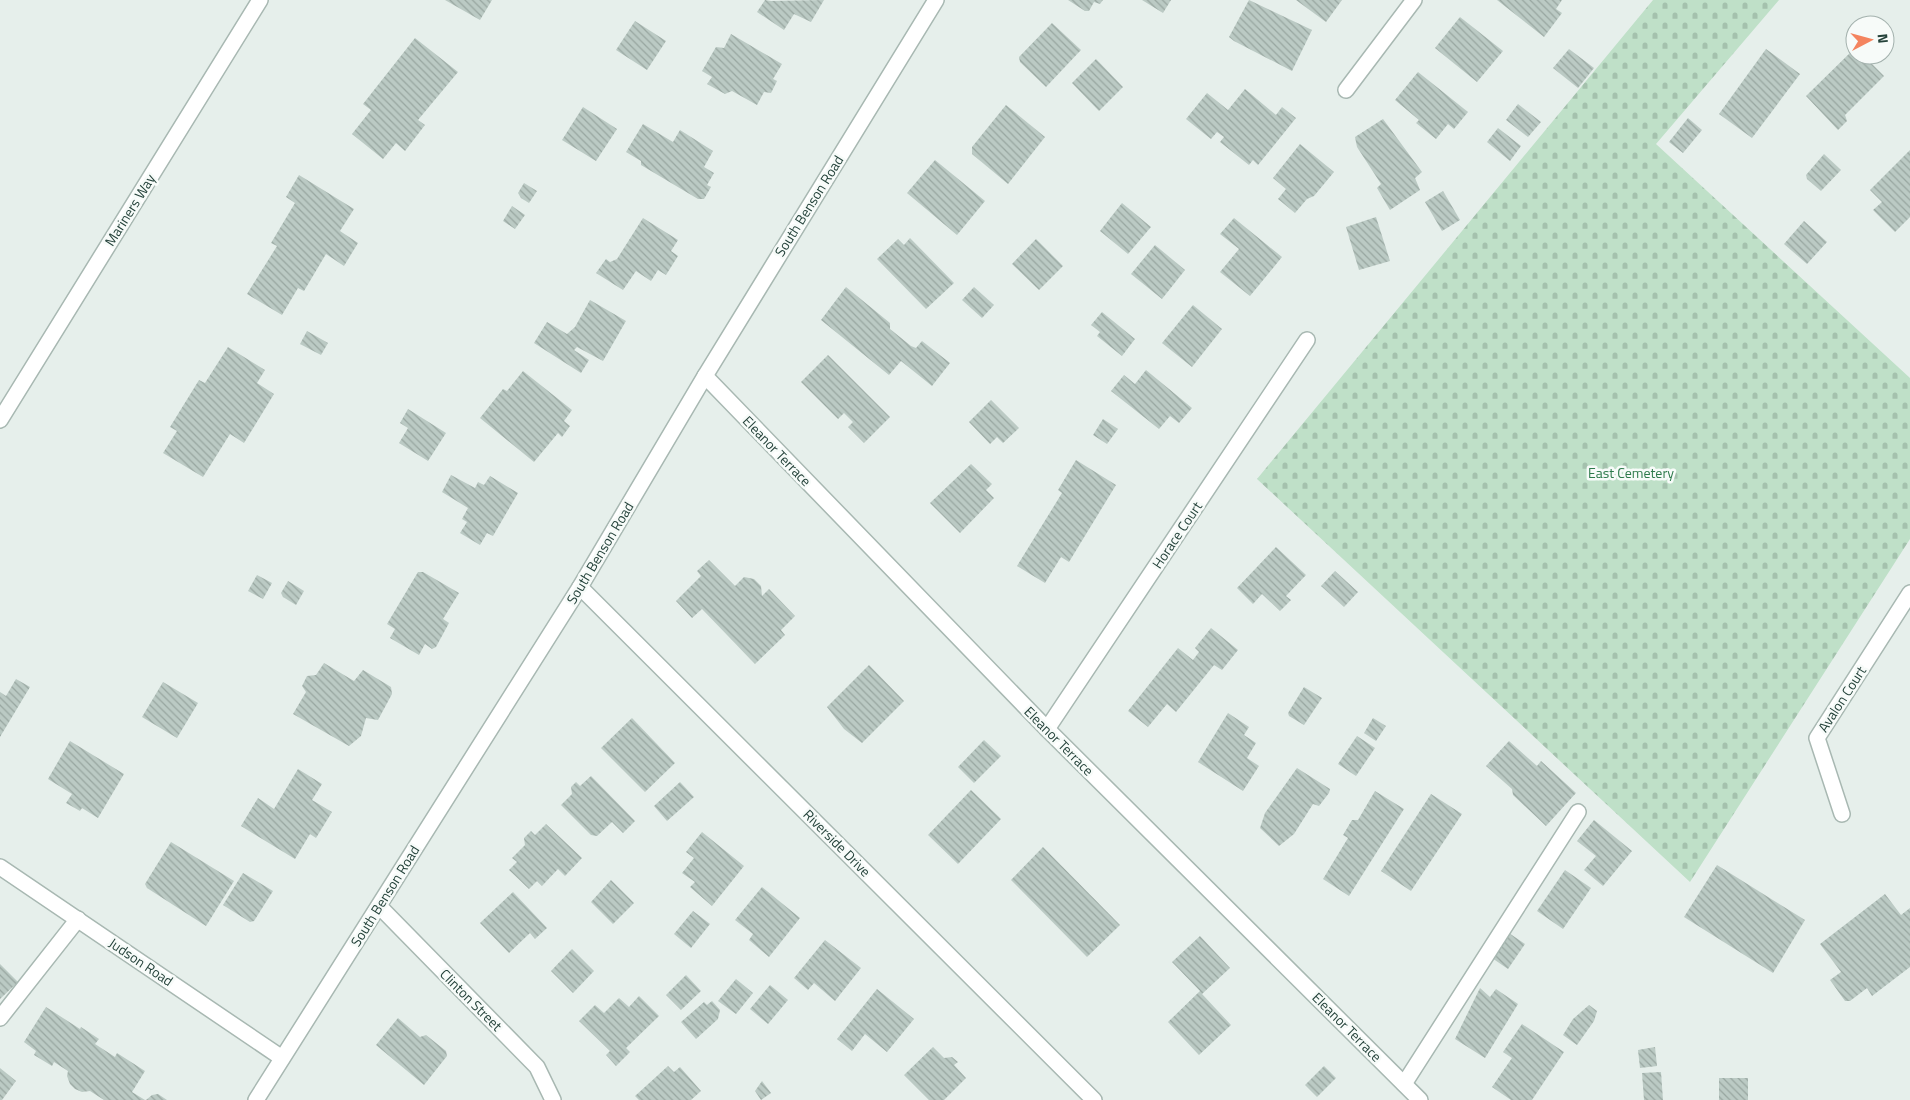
<svg xmlns="http://www.w3.org/2000/svg" width="1910" height="1100" viewBox="0 0 1910 1100" font-family="'Titillium Web',sans-serif">
<style>
.cemetery{fill:url(#cemetery-stones)}
.building{fill:url(#building-back-hatch)}
.lines{fill:none;stroke-linecap:round;stroke-linejoin:round}
.service-casing{stroke:#a8b8b2;stroke-width:18}
.minor-casing{stroke:#a8b8b2;stroke-width:18}
.service{stroke:#fff;stroke-width:15}
.minor{stroke:#fff;stroke-width:15}
.labels{text-anchor:middle;stroke-width:5;stroke-linejoin:round;paint-order:stroke}
.street-label{font-size:14px;fill:#24423a;stroke:#f7fbf9}
.park-label{font-size:14px;fill:#2d7a4b;stroke:#f7fbf9}
</style>
<defs>
<pattern id="cemetery-stones" width="16" height="16" patternUnits="userSpaceOnUse" patternTransform="scale(1.25)"><rect width="16" height="16" fill="#bfe0c8"/><path d="M2 7V4a2 2 0 0 1 4 0v3zM10 15v-3a2 2 0 0 1 4 0v3z" fill="#a4c1ad"/></pattern>
<pattern id="building-back-hatch" width="6" height="6" patternUnits="userSpaceOnUse" patternTransform="scale(1.25)"><rect width="6" height="6" fill="#bbcac4"/><path d="M-1 5l2 2M0 0l6 6M5-1l2 2" fill="none" stroke="#98a6a0"/></pattern>
</defs>
<rect width="100%" height="100%" fill="#e6efeb"/>
<polygon class="cemetery" points="1653,0 1779,0 1656,144 1910,378 1910,539 1690,882 1257,479"/>
<g class="building">
<polygon points="445,0 492,0 480,20"/>
<polygon points="765,0 771,1 824,0 811,22 794,14 784,30 757,12"/>
<polygon points="1068,0 1103,0 1100,4 1094,2 1089,11 1085,11"/>
<polygon points="1142,0 1171,0 1163,13"/>
<polygon points="1249,0 1312,30 1292,71 1234,41 1229,37"/>
<polygon points="1296,0 1342,0 1326,22"/>
<polygon points="1497,0 1562,0 1556,9 1562,13 1544,37"/>
<polygon points="1460,17 1503,51 1477,82 1435,48"/>
<polygon points="635,21 666,41 647,70 616,50"/>
<polygon points="1052,23 1081,50 1046,87 1020,62 1019,57"/>
<polygon points="731,34 782,64 773,79 777,81 771,93 764,92 757,105 732,91 725,94 707,84 712,77 702,71 716,47 724,48"/>
<polygon points="415,38 458,72 418,120 425,125 405,151 396,143 383,159 352,134 371,110 363,104"/>
<polygon points="1855,48 1855,55 1863,55 1884,76 1845,115 1847,121 1838,130 1806,96"/>
<polygon points="1569,49 1594,68 1578,88 1553,68"/>
<polygon points="1766,49 1800,74 1752,138 1719,114"/>
<polygon points="1096,59 1123,87 1099,111 1072,83"/>
<polygon points="1418,72 1468,112 1454,129 1448,124 1436,139 1416,123 1419,120 1395,100"/>
<polygon points="1245,89 1276,115 1282,107 1296,118 1258,165 1253,160 1249,165 1220,142 1224,137 1217,132 1211,139 1186,119 1207,93 1228,110"/>
<polygon points="1518,104 1541,122 1528,137 1506,120"/>
<polygon points="1006,105 1045,137 1008,184 972,154 972,147"/>
<polygon points="583,107 617,129 596,161 562,140"/>
<polygon points="1688,118 1702,130 1683,153 1669,142"/>
<polygon points="1383,119 1422,172 1415,178 1420,190 1390,210 1377,188 1381,184 1357,147 1355,137"/>
<polygon points="643,124 673,142 680,130 713,151 704,167 714,173 707,185 711,187 704,199 698,199 641,165 641,161 626,152"/>
<polygon points="1498,128 1521,146 1510,161 1487,142"/>
<polygon points="1300,144 1334,172 1314,196 1307,199 1295,213 1278,199 1286,189 1273,178"/>
<polygon points="1910,150 1910,217 1895,232 1873,210 1882,202 1870,190"/>
<polygon points="1824,154 1841,170 1821,191 1807,179 1806,175"/>
<polygon points="935,160 985,201 957,235 907,193"/>
<polygon points="299,175 354,209 340,231 358,243 344,266 326,254 304,291 298,288 282,315 247,294 277,246 271,243 295,203 286,197"/>
<polygon points="524,183 537,191 529,203 521,198 518,193"/>
<polygon points="1443,191 1460,220 1442,231 1425,202"/>
<polygon points="1122,203 1151,227 1128,254 1100,231"/>
<polygon points="512,206 525,215 515,229 503,221"/>
<polygon points="1376,217 1390,261 1359,270 1346,227"/>
<polygon points="643,218 678,240 671,251 678,256 666,275 658,270 651,281 636,271 623,290 596,273 606,259 610,262 617,259"/>
<polygon points="1234,218 1282,257 1250,296 1220,272 1239,249 1220,234"/>
<polygon points="1804,221 1827,242 1807,264 1784,244"/>
<polygon points="910,238 954,283 926,309 877,259 898,239 904,245"/>
<polygon points="1036,239 1063,266 1039,290 1012,264"/>
<polygon points="1155,245 1185,270 1162,299 1131,274"/>
<polygon points="846,287 890,323 890,329 911,346 916,348 922,341 950,363 932,386 901,361 889,375 821,320"/>
<polygon points="974,287 994,305 982,318 962,300"/>
<polygon points="590,300 626,321 603,361 577,347 574,350 589,360 581,373 534,343 547,322 567,334 575,327"/>
<polygon points="1193,305 1222,329 1192,367 1162,343"/>
<polygon points="1102,312 1135,339 1122,356 1097,336 1100,332 1091,325"/>
<polygon points="307,331 328,343 321,355 300,344"/>
<polygon points="228,347 265,370 257,383 274,394 244,443 230,434 203,477 163,453 177,431 170,427 199,380 205,383"/>
<polygon points="828,355 890,417 864,443 848,427 853,422 844,413 838,419 801,382"/>
<polygon points="1146,370 1192,408 1179,423 1170,416 1159,429 1111,391 1124,375 1135,384"/>
<polygon points="523,371 572,410 564,421 570,426 562,437 558,433 534,462 480,418 503,389 507,391"/>
<polygon points="991,400 1019,428 1003,443 997,437 990,444 969,422"/>
<polygon points="408,409 446,433 428,461 399,443 408,428 400,423"/>
<polygon points="1103,419 1118,429 1107,444 1093,435"/>
<polygon points="1076,460 1116,485 1069,562 1061,557 1045,583 1017,566 1062,493 1058,490"/>
<polygon points="971,464 992,484 986,490 994,498 960,533 930,503"/>
<polygon points="451,475 475,488 478,482 484,485 490,476 518,493 493,536 487,533 480,545 460,533 467,522 462,519 468,508 442,492"/>
<polygon points="1276,547 1306,575 1286,596 1291,600 1280,611 1262,594 1253,604 1237,588"/>
<polygon points="709,560 735,586 744,577 754,579 761,586 762,596 769,589 795,616 781,630 785,635 755,664 702,609 692,618 676,601 701,576 697,571"/>
<polygon points="1335,571 1358,592 1344,607 1321,586"/>
<polygon points="418,572 423,572 459,593 443,619 449,623 436,647 432,649 425,644 419,655 390,638 395,629 387,624"/>
<polygon points="257,575 272,583 263,599 248,591"/>
<polygon points="288,581 304,591 296,605 283,597 281,593"/>
<polygon points="1211,628 1238,650 1222,670 1214,665 1176,712 1167,704 1148,727 1128,711 1178,648 1193,660 1199,652 1195,648"/>
<polygon points="324,663 354,681 363,670 391,687 392,694 378,720 366,718 361,736 349,746 293,714 306,692 302,686 307,676 316,675"/>
<polygon points="869,665 904,701 862,743 844,729 827,707"/>
<polygon points="16,679 30,687 0,737 0,692 6,696"/>
<polygon points="163,682 198,703 177,738 142,717"/>
<polygon points="1304,687 1322,698 1304,725 1289,716 1288,713"/>
<polygon points="1228,713 1249,727 1244,735 1256,743 1247,758 1259,766 1243,791 1198,762"/>
<polygon points="632,718 675,763 645,792 601,748"/>
<polygon points="1373,718 1386,726 1376,741 1364,733"/>
<polygon points="1357,736 1375,748 1356,776 1338,764"/>
<polygon points="984,740 1001,756 974,783 958,767"/>
<polygon points="70,741 124,774 98,818 82,808 80,811 66,803 72,794 48,779"/>
<polygon points="1509,741 1537,766 1541,761 1576,793 1546,826 1513,795 1512,789 1486,766"/>
<polygon points="1297,768 1330,789 1329,793 1319,806 1313,804 1294,834 1279,846 1260,828 1265,813"/>
<polygon points="298,769 322,784 312,800 332,812 316,838 310,834 295,859 241,826 258,798 274,809"/>
<polygon points="591,776 635,821 623,833 612,822 597,836 591,835 561,805 572,794 571,787 576,782 580,786"/>
<polygon points="680,782 694,797 667,821 654,806"/>
<polygon points="971,790 1001,819 958,864 928,835"/>
<polygon points="1375,791 1404,809 1349,896 1323,879 1348,838 1343,835 1352,820 1358,820"/>
<polygon points="1431,794 1462,814 1411,891 1381,871"/>
<polygon points="1594,820 1632,851 1603,886 1584,870 1596,856 1577,841"/>
<polygon points="546,824 582,858 565,876 558,869 542,886 537,881 529,889 509,870 517,862 512,858 525,845 524,838 531,831 535,835"/>
<polygon points="702,832 744,866 712,906 690,887 695,882 682,873 694,858 686,852"/>
<polygon points="171,842 234,881 206,926 147,888 145,884"/>
<polygon points="1043,847 1120,925 1087,957 1011,880"/>
<polygon points="1717,865 1805,920 1773,973 1684,917"/>
<polygon points="1565,870 1591,888 1563,929 1537,911"/>
<polygon points="243,873 273,891 254,921 250,922 223,905"/>
<polygon points="611,880 634,903 613,924 591,902"/>
<polygon points="762,887 800,918 769,957 749,940 753,934 735,920"/>
<polygon points="513,892 547,928 535,939 530,933 509,953 480,923"/>
<polygon points="1885,894 1901,915 1910,908 1910,967 1872,996 1867,988 1850,1001 1845,1001 1830,980 1841,972 1820,944"/>
<polygon points="693,911 710,924 691,948 674,934"/>
<polygon points="1506,931 1525,944 1508,969 1489,956"/>
<polygon points="1200,936 1230,968 1202,994 1231,1025 1199,1055 1168,1022 1200,991 1172,962"/>
<polygon points="825,940 861,968 835,1001 814,983 808,990 794,978"/>
<polygon points="572,949 594,971 573,993 551,971"/>
<polygon points="0,964 18,982 0,999"/>
<polygon points="686,975 701,991 681,1010 666,995"/>
<polygon points="736,979 753,993 736,1014 718,1001"/>
<polygon points="770,985 788,1000 768,1024 750,1009"/>
<polygon points="1480,988 1490,997 1496,989 1518,1004 1485,1058 1455,1039"/>
<polygon points="877,989 914,1019 887,1052 865,1034 852,1051 837,1039"/>
<polygon points="639,996 659,1016 626,1048 630,1052 616,1066 606,1055 610,1051 579,1021 595,1005 604,1013 619,998 629,1007"/>
<polygon points="712,1001 720,1010 718,1019 696,1039 681,1022 704,1002 707,1005"/>
<polygon points="1589,1005 1597,1011 1594,1021 1577,1045 1563,1035 1573,1019"/>
<polygon points="46,1007 80,1029 81,1027 99,1039 95,1044 115,1057 117,1053 145,1071 132,1092 145,1100 104,1100 90,1091 82,1092 75,1089 70,1084 67,1076 68,1071 54,1062 52,1066 34,1055 36,1051 24,1042"/>
<polygon points="398,1018 420,1037 426,1035 446,1051 447,1056 424,1085 376,1045"/>
<polygon points="1522,1024 1564,1052 1532,1100 1511,1100 1492,1087 1512,1058 1503,1052"/>
<polygon points="933,1047 944,1058 952,1057 958,1062 954,1065 966,1078 944,1100 929,1100 904,1075"/>
<polygon points="1655,1047 1657,1066 1640,1068 1638,1050"/>
<polygon points="668,1066 674,1072 680,1067 701,1091 691,1100 639,1100 635,1096"/>
<polygon points="1324,1066 1336,1078 1317,1097 1305,1085"/>
<polygon points="0,1068 16,1081 2,1100 0,1100"/>
<polygon points="1661,1072 1663,1100 1644,1100 1642,1073"/>
<rect x="1719" y="1078" width="29" height="22"/>
<polygon points="762,1081 771,1093 761,1100 755,1091"/>
<polygon points="158,1094 167,1100 146,1100 152,1095"/>
</g>
<g class="lines">
<defs>
<g id="service">
<polyline points="0,1018 78,919"/>
<polyline points="1404,1084 1578,812"/>
</g>
<g id="minor">
<polyline points="1346,90 1414,0"/>
<polyline points="705,376 1047,729 1420,1100"/>
<polyline points="0,420 260,0"/>
<polyline points="580,587 1094,1100"/>
<polyline points="1047,729 1307,340"/>
<polyline points="1842,814 1817,738 1910,593"/>
<polyline points="0,867 282,1058"/>
<polyline points="379,906 537,1067 553,1100"/>
<polyline points="256,1100 580,587 705,376 936,0"/>
</g>
</defs>
<use href="#service" class="service-casing"/>
<use href="#minor" class="minor-casing"/>
<use href="#service" class="service"/>
<use href="#minor" class="minor"/>
</g>
<g class="labels">
<g class="street-label">
<text transform="translate(809 206) rotate(-58)" y="5">South Benson Road</text>
<text transform="translate(130 210) rotate(-58)" y="5">Mariners Way</text>
<text transform="translate(777 451) rotate(46)" y="5">Eleanor Terrace</text>
<text transform="translate(1177 535) rotate(-56)" y="5">Horace Court</text>
<text transform="translate(600 553) rotate(-59)" y="5">South Benson Road</text>
<text transform="translate(1842 699) rotate(-57)" y="5">Avalon Court</text>
<text transform="translate(1059 741) rotate(45)" y="5">Eleanor Terrace</text>
<text transform="translate(837 843) rotate(45)" y="5">Riverside Drive</text>
<text transform="translate(385 896) rotate(-58)" y="5">South Benson Road</text>
<text transform="translate(141 962) rotate(34)" y="5">Judson Road</text>
<text transform="translate(471 1000) rotate(45)" y="5">Clinton Street</text>
<text transform="translate(1347 1027) rotate(45)" y="5">Eleanor Terrace</text>
</g>
<g class="park-label">
<text x="1631" y="478">East Cemetery</text>
</g>
</g>
<g transform="translate(1870 40) rotate(84)"><circle r="24" fill="#f7fbf9" stroke="#a3b1ad"/>
<path d="M0-4L9 19L0 12L-9 19Z" fill="#f4845f"/>
<text y="-8" font-size="14" font-weight="bold" text-anchor="middle" fill="#24423a">N</text>
</g>
</svg>
